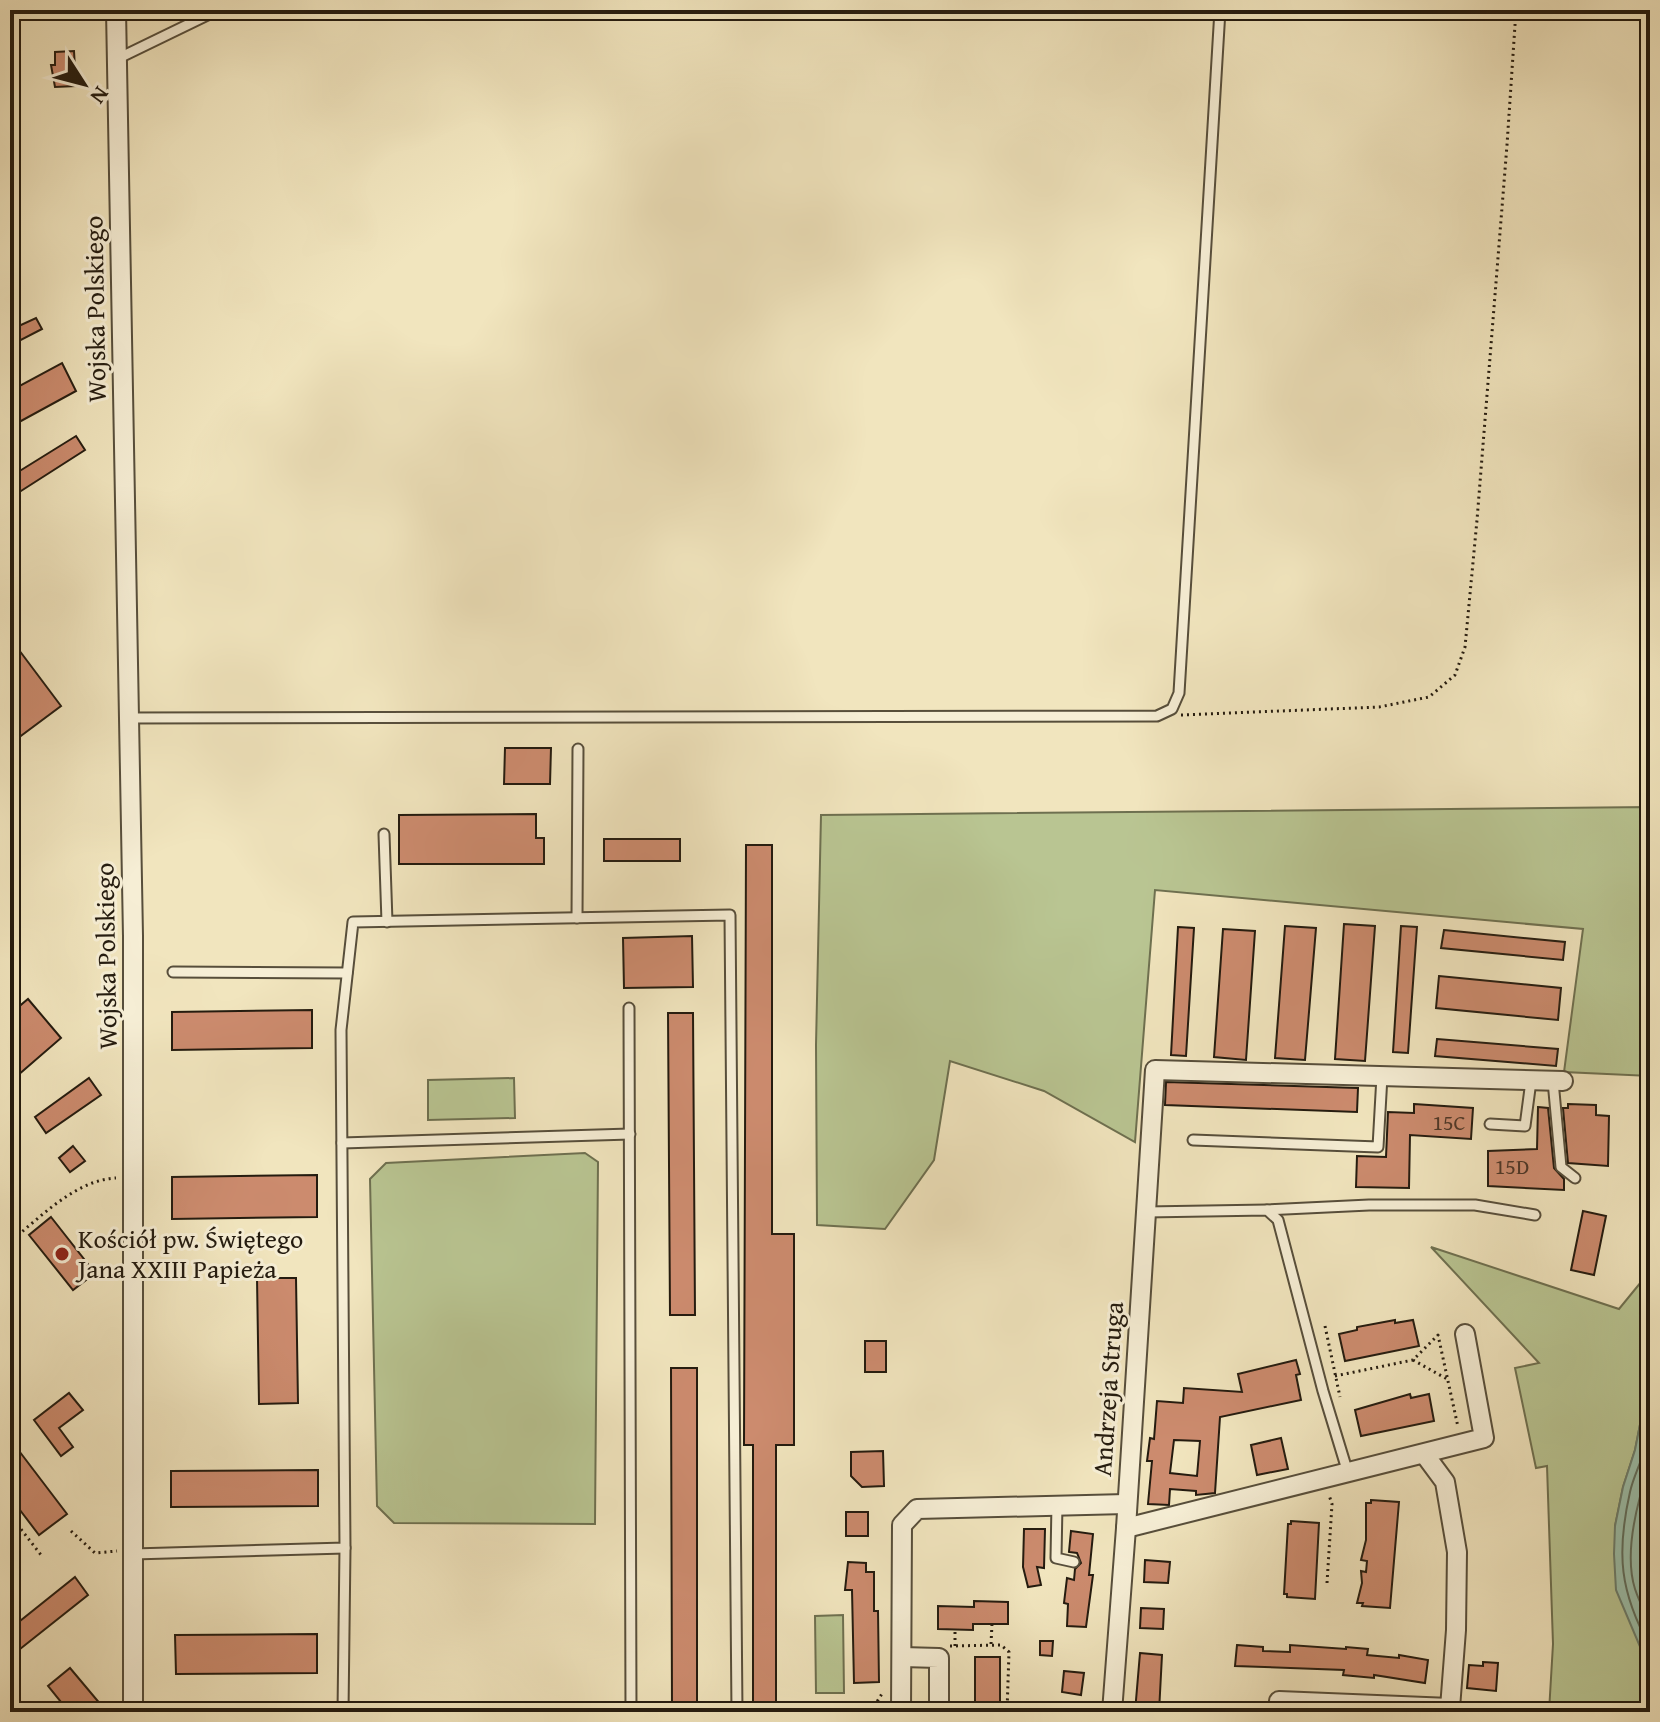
<svg xmlns="http://www.w3.org/2000/svg" width="1660" height="1722" viewBox="0 0 1660 1722" font-family="'Gentium Book Plus',serif">
<style>
.green{fill:#b9c592;stroke:#6e7050;stroke-width:2}
.water{fill:#9cc0ab;stroke:#6c7e6d;stroke-width:2}
.lines{fill:none;stroke-linecap:round;stroke-linejoin:round}
.shore{stroke:#606e5d;stroke-width:2}
.building{fill:#cc8b6e;stroke:#241b0f;stroke-width:2;fill-rule:evenodd}
.service-casing{stroke:#574e3b;stroke-width:13}
.minor-casing{stroke:#574e3b;stroke-width:22}
.path{stroke:#241b0f;stroke-width:3;stroke-dasharray:2 4;stroke-linecap:butt}
.service{stroke:#f6eed5;stroke-width:9}
.minor{stroke:#f6eed5;stroke-width:18}
.poi-dot{fill:#8f2418;stroke:#f6eed5;stroke-width:3}
.labels{text-anchor:middle;stroke-width:6;stroke-linejoin:round;paint-order:stroke}
.number-label{font-size:22px;fill:#4e3727}
.street-label{font-size:26px;fill:#241b0f;stroke:#f6eed5}
.poi-label{font-size:26px;fill:#241b0f;stroke:#f6eed5;text-anchor:start}
</style>
<rect width="100%" height="100%" fill="#f1e5be"/>
<filter id="stains"><feTurbulence type="fractalNoise" baseFrequency=".0025" numOctaves="4"/><feColorMatrix values="0 0 0 0 .2 0 0 0 0 .09 0 0 0 0 .02 0 0 0 .5 -.17"/></filter>
<radialGradient id="worn" r=".72"><stop offset=".6" stop-color="#630" stop-opacity="0"/><stop offset="1" stop-color="#630" stop-opacity=".3"/></radialGradient>
<g class="green">
<polygon points="1650,807 1650,1076 1564,1072 1583,929 1155,890 1135,1142 1044,1091 950,1061 934,1160 885,1229 817,1225 816,1045 821,815"/>
<polygon points="514,1078 515,1118 428,1120 428,1080"/>
<polygon points="585,1153 598,1162 595,1524 394,1523 377,1506 370,1179 386,1163"/>
<polygon points="1431,1247 1619,1309 1650,1271 1650,1374 1635,1450 1623,1487 1615,1526 1641,1649 1650,1662 1650,1712 1549,1712 1553,1644 1547,1466 1536,1468 1515,1368 1539,1363"/>
<polygon points="843,1615 844,1693 816,1693 815,1616"/>
</g>
<polygon class="water" points="1650,1374 1650,1662 1641,1649 1616,1590 1614,1554 1615,1526 1623,1487 1635,1450"/>
<g class="lines">
<g class="shore">
<path d="M 1650,1408 C 1647,1422 1647,1437 1644,1451 C 1640,1465 1633,1478 1630,1492 C 1616,1554 1620,1592 1650,1647"/>
<path d="M 1650,1464 C 1638,1499 1623,1551 1635,1589 C 1639,1601 1645,1613 1650,1624"/>
<path d="M 1650,1505 C 1644,1533 1639,1567 1650,1594"/>
</g>
</g>
<g class="building">
<polygon points="74,51 76,86 55,87 51,65 55,65 55,52"/>
<polygon points="36,318 42,329 17,342 10,330"/>
<polygon points="62,363 76,391 10,427 10,391"/>
<polygon points="76,436 85,450 10,498 10,477"/>
<polygon points="10,638 61,706 10,744"/>
<polygon points="505,748 551,748 550,784 504,784"/>
<polygon points="536,814 536,838 544,838 544,864 399,864 399,815"/>
<rect x="604" y="839" width="76" height="22"/>
<polygon points="746,845 772,845 772,1234 794,1234 794,1445 776,1445 776,1712 753,1712 753,1445 744,1445"/>
<polygon points="1344,924 1375,926 1365,1061 1335,1059"/>
<polygon points="1285,926 1316,928 1305,1060 1275,1058"/>
<polygon points="1401,926 1417,927 1408,1053 1393,1052"/>
<polygon points="1178,927 1194,928 1186,1056 1171,1055"/>
<polygon points="1223,929 1255,931 1246,1060 1214,1057"/>
<polygon points="1444,930 1565,942 1563,960 1441,948"/>
<polygon points="692,936 693,987 624,988 623,938"/>
<polygon points="1439,976 1561,988 1558,1020 1436,1008"/>
<polygon points="28,999 61,1038 10,1082 10,1014"/>
<polygon points="312,1010 312,1048 172,1050 172,1012"/>
<polygon points="668,1013 693,1013 695,1315 670,1315"/>
<polygon points="1437,1039 1558,1049 1556,1066 1435,1056"/>
<polygon points="89,1078 101,1095 46,1133 35,1117"/>
<polygon points="1166,1082 1358,1088 1357,1112 1165,1105"/>
<polygon points="1414,1104 1473,1108 1471,1139 1410,1135 1409,1188 1356,1187 1357,1156 1386,1157 1388,1112 1414,1113"/>
<polygon points="1568,1104 1596,1105 1596,1115 1609,1116 1608,1166 1568,1163 1563,1108 1568,1108"/>
<polygon points="1538,1107 1548,1108 1554,1168 1564,1179 1564,1190 1488,1186 1488,1151 1537,1149"/>
<polygon points="73,1146 85,1161 70,1172 59,1158"/>
<polygon points="317,1175 317,1217 172,1219 172,1177"/>
<polygon points="1583,1211 1606,1216 1594,1275 1571,1270"/>
<polygon points="51,1217 95,1273 73,1290 29,1235"/>
<polygon points="257,1278 296,1278 298,1403 259,1404"/>
<polygon points="1395,1320 1395,1323 1413,1320 1419,1346 1345,1361 1339,1334 1357,1330 1357,1327"/>
<rect x="865" y="1341" width="21" height="31"/>
<path d="M 1296,1360 L 1300,1374 L 1296,1375 L 1301,1400 L 1220,1417 L 1215,1493 L 1196,1495 L 1196,1491 L 1170,1489 L 1169,1505 L 1148,1504 L 1152,1461 L 1147,1461 L 1150,1438 L 1154,1439 L 1157,1401 L 1183,1403 L 1184,1388 L 1242,1392 L 1238,1374 ZM 1174,1440 L 1200,1441 L 1197,1476 L 1170,1473 Z"/>
<polygon points="671,1368 697,1368 697,1708 672,1708"/>
<polygon points="69,1393 83,1410 59,1428 73,1447 61,1456 34,1420"/>
<polygon points="1410,1394 1411,1398 1429,1394 1434,1421 1361,1436 1355,1410"/>
<polygon points="1281,1438 1288,1469 1257,1475 1251,1445"/>
<polygon points="10,1439 67,1514 39,1535 10,1497"/>
<polygon points="883,1451 884,1486 862,1487 851,1476 851,1452"/>
<polygon points="318,1470 318,1506 171,1507 171,1471"/>
<polygon points="1371,1500 1399,1502 1390,1608 1362,1606 1363,1603 1357,1603 1362,1583 1361,1571 1366,1572 1367,1561 1361,1560 1366,1540 1366,1503 1371,1503"/>
<rect x="846" y="1512" width="22" height="24"/>
<polygon points="1291,1521 1319,1523 1315,1599 1287,1597 1287,1594 1284,1594 1288,1524 1291,1524"/>
<polygon points="1024,1529 1045,1529 1044,1568 1037,1567 1041,1585 1028,1587 1023,1567"/>
<polygon points="1071,1531 1093,1534 1089,1575 1093,1575 1086,1627 1067,1626 1068,1604 1064,1603 1067,1578 1074,1580 1075,1569 1081,1563 1077,1553 1069,1552"/>
<polygon points="1145,1560 1170,1562 1168,1583 1144,1582"/>
<polygon points="848,1562 866,1563 866,1572 874,1572 874,1611 878,1611 879,1682 854,1683 852,1590 845,1590"/>
<polygon points="75,1577 88,1595 10,1657 10,1629"/>
<polygon points="974,1601 1008,1602 1008,1624 973,1624 973,1630 938,1629 938,1606 974,1607"/>
<polygon points="1141,1608 1164,1609 1163,1629 1140,1628"/>
<polygon points="317,1634 317,1673 176,1674 175,1635"/>
<polygon points="1040,1641 1053,1641 1052,1656 1040,1655"/>
<polygon points="1237,1645 1263,1647 1263,1651 1290,1652 1290,1645 1346,1649 1346,1647 1368,1649 1367,1655 1399,1658 1399,1655 1428,1660 1425,1683 1374,1675 1374,1678 1343,1675 1344,1670 1235,1666"/>
<polygon points="1140,1653 1162,1655 1159,1712 1135,1712"/>
<rect x="975" y="1657" width="25" height="55"/>
<polygon points="1483,1662 1498,1663 1496,1691 1467,1688 1469,1665 1483,1666"/>
<polygon points="70,1668 107,1712 69,1712 48,1686"/>
<polygon points="1064,1671 1084,1673 1081,1695 1062,1692"/>
</g>
<g class="lines">
<defs>
<g id="service">
<polyline points="117,59 218,10"/>
<polyline points="128,718 1157,716 1172,709 1179,693 1220,10"/>
<polyline points="384,834 387,922"/>
<polyline points="577,918 578,749"/>
<polyline points="173,972 347,973"/>
<polyline points="629,1008 631,1712"/>
<polyline points="1553,1081 1561,1167 1575,1178"/>
<polyline points="1490,1124 1525,1126 1531,1081"/>
<polyline points="1193,1140 1378,1147 1382,1076"/>
<polyline points="342,1143 630,1134"/>
<polyline points="1267,1210 1369,1205 1475,1205 1535,1215"/>
<polyline points="1146,1212 1267,1210 1278,1220 1323,1391 1348,1473"/>
<polyline points="1057,1504 1056,1558 1074,1562"/>
<polyline points="133,1554 345,1548 341,1030 353,922 730,915 737,1712"/>
<polyline points="343,1712 345,1548"/>
</g>
<g id="minor">
<polyline points="116,10 133,936 133,1712"/>
<polyline points="1126,1528 1484,1438 1465,1334"/>
<polyline points="902,1657 939,1658 939,1712"/>
<polyline points="1279,1701 1450,1708 1456,1630 1457,1552 1445,1482 1425,1455"/>
<polyline points="901,1712 902,1525 917,1509 1126,1504"/>
<polyline points="1112,1712 1126,1528 1155,1070 1563,1081"/>
</g>
</defs>
<use href="#service" class="service-casing"/>
<use href="#minor" class="minor-casing"/>
<g class="path">
<polyline points="1181,715 1379,707 1429,697 1455,675 1465,647 1477,520 1507,145 1516,10"/>
<path d="M 18,1235 C 46,1212 78,1180 116,1178"/>
<polyline points="1325,1326 1340,1397"/>
<polyline points="1413,1360 1447,1379"/>
<polyline points="1335,1376 1413,1360 1438,1335 1458,1427"/>
<polyline points="10,1412 17,1411"/>
<polyline points="10,1515 41,1555"/>
<polyline points="71,1531 95,1553 117,1551"/>
<polyline points="1327,1583 1332,1504 1329,1495"/>
<polyline points="991,1644 992,1624"/>
<polyline points="950,1646 1001,1645 1009,1652 1007,1712"/>
<polyline points="955,1646 955,1629"/>
<polyline points="873,1712 873,1708 883,1692"/>
</g>
<use href="#service" class="service"/>
<use href="#minor" class="minor"/>
</g>
<circle class="poi-dot" cx="62" cy="1254" r="8"/>
<g class="labels">
<g class="number-label">
<text x="1449" y="1130">15C</text>
<text x="1512" y="1174">15D</text>
</g>
<g class="street-label">
<text transform="translate(95 309) rotate(-91)" y="9">Wojska Polskiego</text>
<text transform="translate(106 956) rotate(-91)" y="9">Wojska Polskiego</text>
<text transform="translate(1108 1389) rotate(-86)" y="9">Andrzeja Struga</text>
</g>
<g class="poi-label">
<text x="78" y="1248">Kościół pw. Świętego<tspan x="78" dy="30">Jana XXIII Papieża</tspan></text>
</g>
</g>
<rect width="1660" height="1722" fill="none" stroke="#f1e5be" stroke-width="40"/>
<rect x="12" y="12" width="1636" height="1698" fill="none" stroke="#241b0f" stroke-width="4"/>
<rect x="20" y="20" width="1620" height="1682" fill="none" stroke="#241b0f" stroke-width="2"/>
<g transform="translate(84 84) rotate(126)" stroke="#f6eed5" stroke-width="6" paint-order="stroke">
<path d="M0-6L14 30L0 20L-14 30Z" fill="#241b0f"/>
<text y="-12" font-size="22" font-weight="bold" text-anchor="middle" fill="#241b0f">N</text>
</g>
<rect width="100%" height="100%" filter="url(#stains)"/>
<rect width="100%" height="100%" fill="url(#worn)"/>
</svg>
